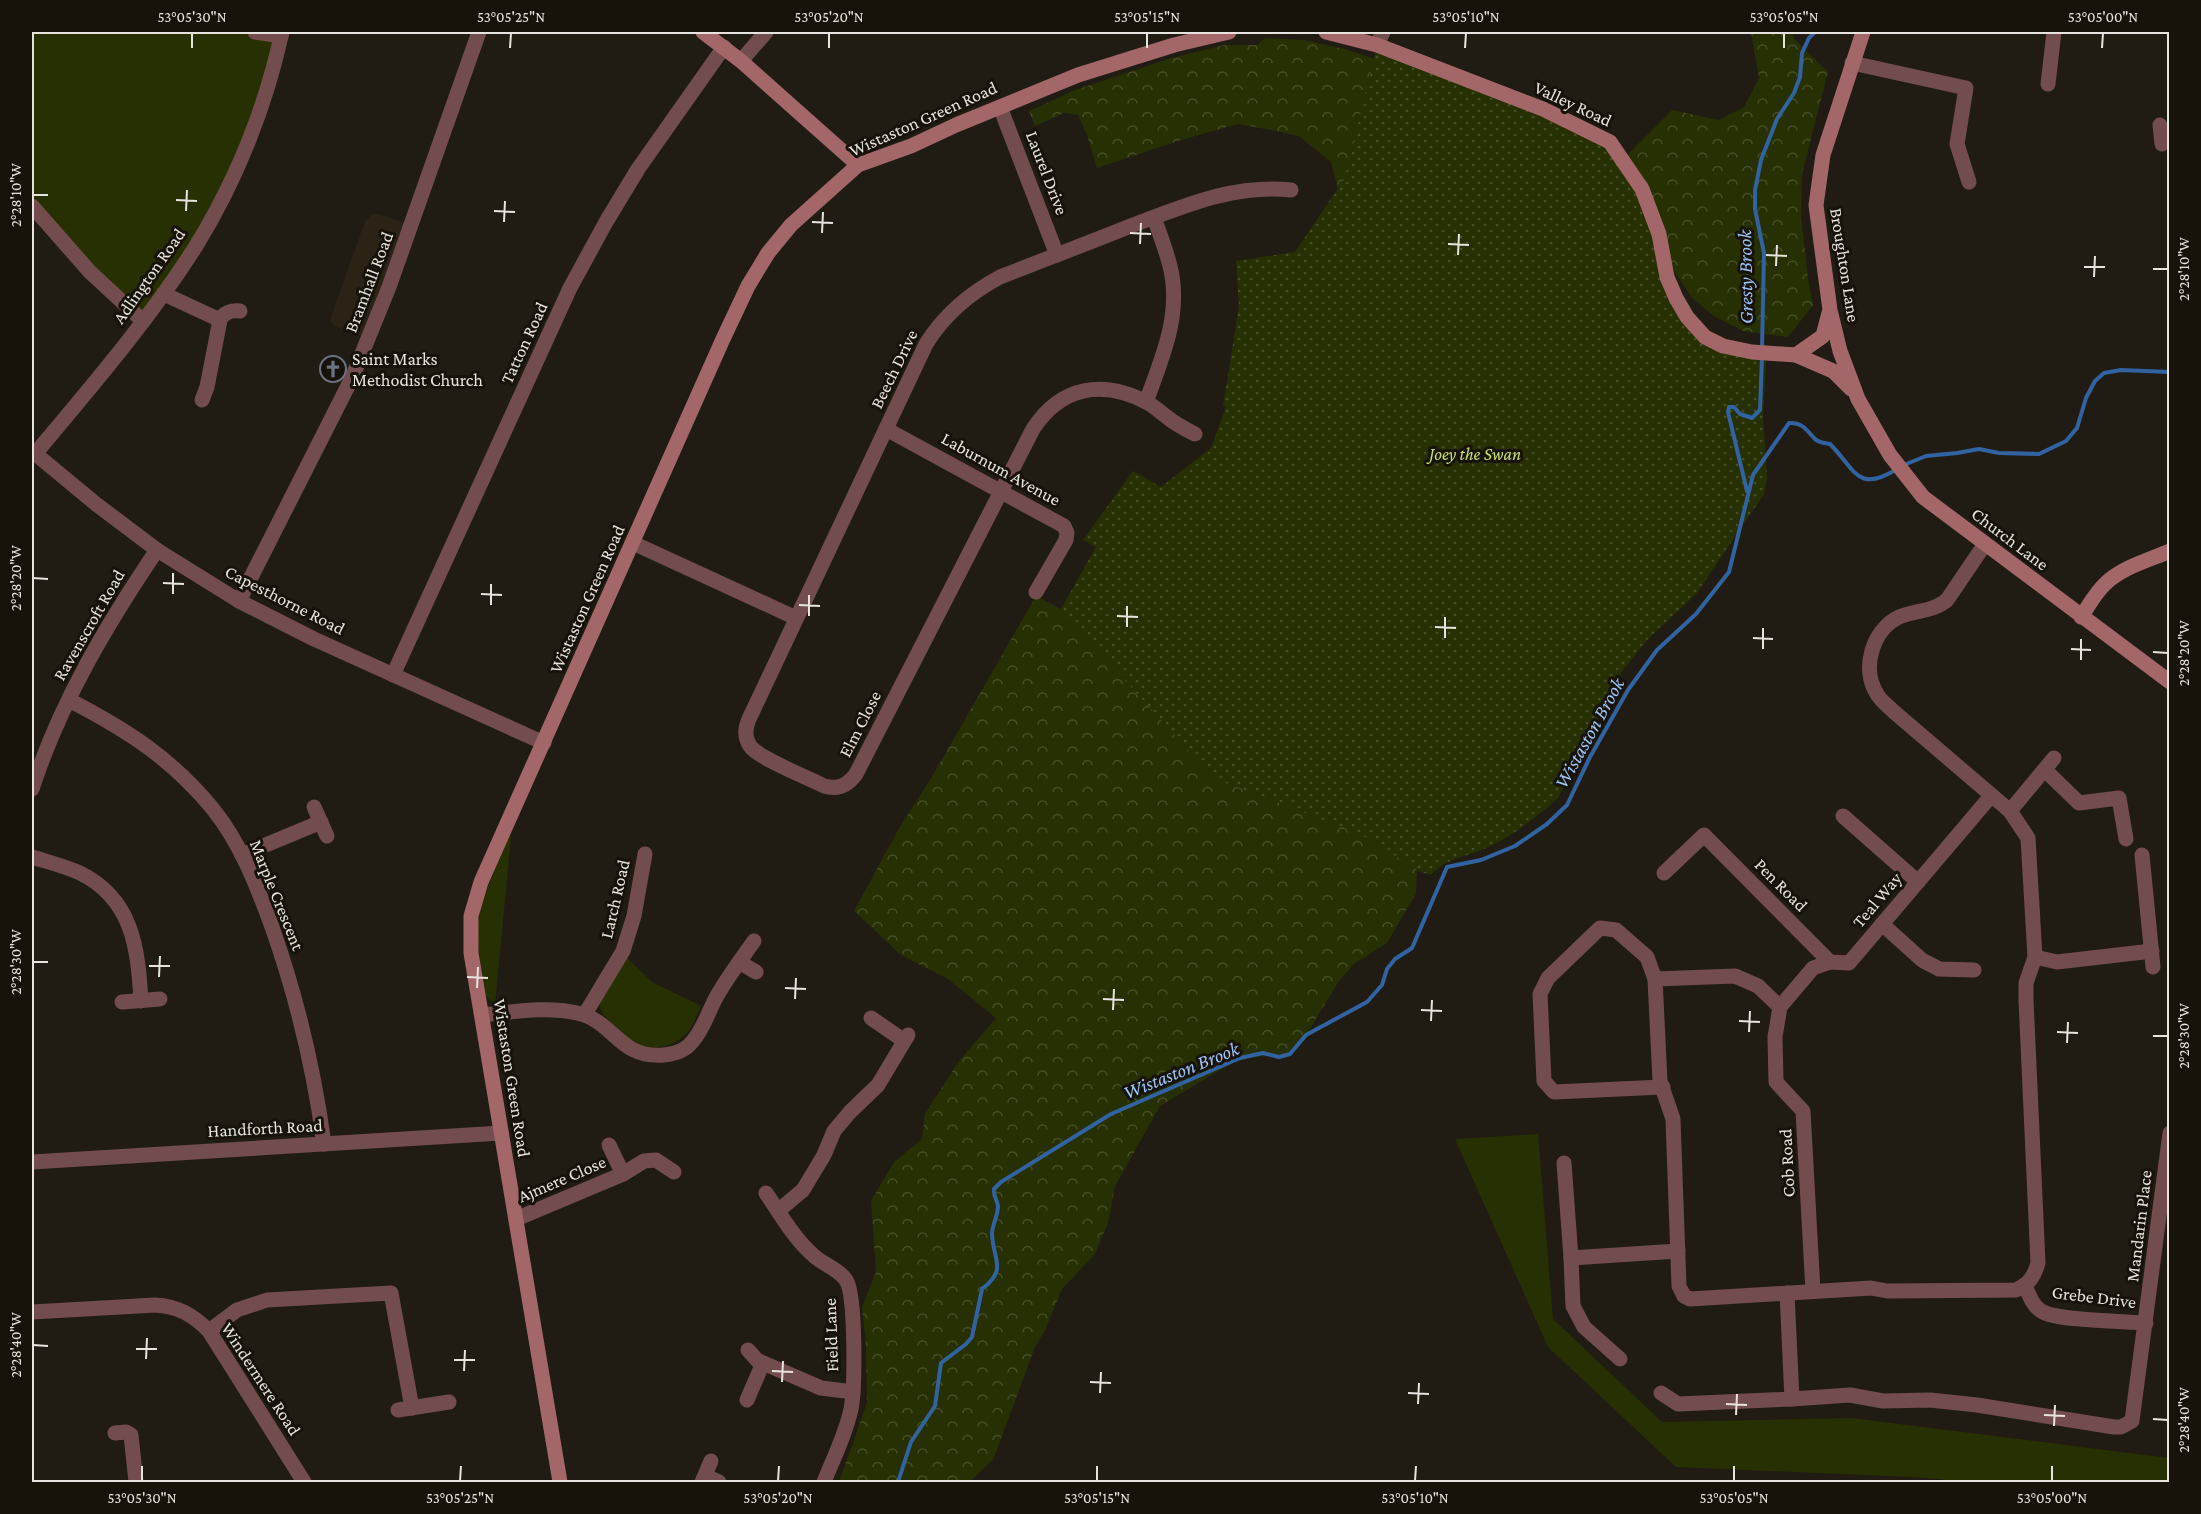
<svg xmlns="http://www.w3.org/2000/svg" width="2201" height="1514" viewBox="0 0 2201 1514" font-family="'Crimson Pro',serif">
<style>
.built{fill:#2a2316}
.grass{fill:#273003}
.forest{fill:url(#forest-crowns)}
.park{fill:url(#park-dots)}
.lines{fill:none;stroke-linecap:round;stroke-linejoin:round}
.stream{stroke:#3163a2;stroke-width:4}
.street{stroke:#734d4d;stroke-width:15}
.secondary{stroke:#a46769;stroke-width:15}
.ticks{fill:none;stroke:#e7e4df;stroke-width:2}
.labels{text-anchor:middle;stroke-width:6;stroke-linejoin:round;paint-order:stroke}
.street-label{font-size:18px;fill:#e7e4df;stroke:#17130b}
.poi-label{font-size:18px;fill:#e7e4df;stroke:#17130b;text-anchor:start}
.park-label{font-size:18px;font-style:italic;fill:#c6e16d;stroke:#17130b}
.water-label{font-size:20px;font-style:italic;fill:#9dc5fb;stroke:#17130b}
.neatline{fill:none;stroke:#e7e4df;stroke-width:2}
.ticks-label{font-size:15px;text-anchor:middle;fill:#e7e4df}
</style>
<defs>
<pattern id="forest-crowns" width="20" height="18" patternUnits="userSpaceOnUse" patternTransform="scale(1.5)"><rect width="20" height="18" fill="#273003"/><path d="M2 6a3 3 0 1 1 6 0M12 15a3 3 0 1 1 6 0" fill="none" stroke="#464e27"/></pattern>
<pattern id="park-dots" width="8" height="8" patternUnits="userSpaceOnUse" patternTransform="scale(1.5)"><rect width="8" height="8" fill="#273003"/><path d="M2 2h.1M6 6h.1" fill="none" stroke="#464e27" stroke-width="1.8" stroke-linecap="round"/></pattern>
</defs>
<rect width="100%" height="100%" fill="#201c14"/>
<polygon class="built" points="373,214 379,214 411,225 369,338 334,326 330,320 360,235 366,220"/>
<g class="grass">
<polygon points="32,32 255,32 281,36 237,167 143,321 32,206"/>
<polygon points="509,834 511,837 495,1004 483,994 477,929 482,902"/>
<path d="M 627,958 L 652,982 L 701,1006 C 697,1014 694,1024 689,1031 C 675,1048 648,1053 630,1041 C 625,1037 621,1032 617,1028 C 611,1022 601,1015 600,1006 C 600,993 620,969 627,958 Z"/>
<polygon points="1538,1134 1553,1319 1662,1422 1851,1418 2169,1458 2169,1482 1972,1482 1913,1477 1676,1467 1548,1347 1455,1139"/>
</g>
<g class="forest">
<polygon points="1751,32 1792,32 1794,39 1828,72 1802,174 1801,216 1808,279 1813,305 1788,337 1743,331 1714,316 1692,298 1669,263 1346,219 1331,162 1299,136 1266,129 1238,124 1181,140 1097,168 1087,135 1078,115 1064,113 1035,126 1029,111 1075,90 1168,59 1224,45 1258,45 1265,38 1304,40 1348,50 1389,64 1625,157 1672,110 1718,120 1744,107 1759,78"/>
<polygon points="1081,575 1418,828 1416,893 1387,943 1355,963 1339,981 1306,1035 1290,1054 1240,1058 1160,1106 1115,1186 1109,1220 1095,1254 1062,1289 1045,1330 1035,1347 993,1460 969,1482 839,1482 867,1403 866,1345 862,1307 876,1272 871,1201 894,1162 922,1139 925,1114 959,1061 996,1018 948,979 901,955 854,911 901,825 933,775 1036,596 1061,609"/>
</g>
<path class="park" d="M 1377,45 L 1610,142 L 1642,189 L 1667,277 L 1705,337 L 1766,359 L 1763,417 L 1767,477 L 1764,494 L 1696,594 L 1648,639 L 1623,670 L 1558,798 C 1539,816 1508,839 1484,849 C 1463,858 1448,857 1431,875 L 1421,872 L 1359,833 L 1213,778 L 1061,609 L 1096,547 L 1083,540 L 1133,471 L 1161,487 L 1211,448 L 1226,407 L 1223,406 L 1239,306 L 1236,261 L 1295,252 L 1345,178 Z"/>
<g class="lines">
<g class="stream">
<polyline points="1762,349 1764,253 1755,209 1755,190 1761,160 1777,119 1794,93 1800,77 1802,53 1809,38 1815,32"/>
<polyline points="1904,465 1926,456 1957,453 1979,449 1999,453 2039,454 2066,441 2077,428 2086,398 2095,381 2104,373 2121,370 2170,372"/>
<polyline points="1747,491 1728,412 1729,407 1734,407 1740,414 1752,418 1760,410 1762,357"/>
<path d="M 898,1482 L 911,1442 L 935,1406 L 941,1363 L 966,1344 L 972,1337 L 982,1289 C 1008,1269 993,1260 992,1234 C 992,1225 998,1216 998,1206 C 997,1200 993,1195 994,1189 L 1001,1182 L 1111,1114 L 1240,1058 L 1263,1053 L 1279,1057 L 1290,1054 L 1306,1035 L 1367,1002 L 1382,985 L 1387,969 L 1395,959 L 1412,948 L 1447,867 L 1481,860 L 1515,846 L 1547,824 L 1567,805 L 1590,757 L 1628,690 L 1657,650 L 1696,614 L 1729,572 L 1753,475 L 1789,423 C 1803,422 1807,431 1815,439 C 1819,443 1825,443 1830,444 C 1855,469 1857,494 1897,469"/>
</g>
<g class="street">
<polyline points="255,32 281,36"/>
<polyline points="1377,45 1383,32"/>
<polyline points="741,61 766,32"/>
<polyline points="1852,63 1966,88 1957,144 1969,182"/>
<polyline points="2048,84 2054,32"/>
<polyline points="1000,107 1057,255"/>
<polyline points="2160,125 2162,144"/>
<polyline points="32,206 90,272 143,321"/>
<polyline points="164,294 220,320"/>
<path d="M 202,400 L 207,387 L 220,320 C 224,312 232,310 240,311"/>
<path d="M 1146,402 C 1162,358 1182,314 1170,266 C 1166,250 1160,234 1154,218"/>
<polyline points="886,429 1064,526 1067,533 1066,540 1036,592"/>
<path d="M 1195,434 C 1185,429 1175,424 1167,417 C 1160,412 1155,407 1148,403 C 1103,379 1061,386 1033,429 L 856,774 C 848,785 838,790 824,786 C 809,778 758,758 750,746 C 744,737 745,728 749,719 L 926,344 C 944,315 970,293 1000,277 C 1043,260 1086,244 1128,227 C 1182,207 1232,184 1291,190"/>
<polyline points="32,451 96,504 157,550 239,601 314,639 544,743"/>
<path d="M 35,454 C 91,387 149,320 196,246 C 236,181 266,106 282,32"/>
<polyline points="633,543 796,618"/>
<polyline points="239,601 352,378 389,287 479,32"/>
<polyline points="393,675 570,288 606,222 638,169 724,47"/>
<path d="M 69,700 C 127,730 171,758 213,809 C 241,844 257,886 272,927 C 297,998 314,1069 324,1144"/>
<polyline points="2045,770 2079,803 2119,798 2126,839"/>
<path d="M 32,789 C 60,703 107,624 157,550"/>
<polyline points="314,807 327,836"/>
<polyline points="2010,811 2054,758"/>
<polyline points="1843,816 1918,882"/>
<polyline points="242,855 321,822"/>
<polyline points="2142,855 2153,967"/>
<path d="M 32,857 C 48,862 65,866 80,873 C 133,899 138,949 141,1001"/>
<polyline points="1664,873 1704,835 1830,962"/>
<polyline points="1882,924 1922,960 1939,969 1974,970"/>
<polyline points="2035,957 2057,962 2152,951"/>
<polyline points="739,962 756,972"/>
<polyline points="1655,979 1647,957 1616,930 1600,928 1548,978 1540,994 1544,1081 1554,1092 1663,1087"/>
<polyline points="122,1002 160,999"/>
<path d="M 1780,1007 L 1758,986 L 1735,976 L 1655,979 L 1660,1081 L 1673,1119 L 1679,1286 L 1684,1296 L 1690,1299 L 1871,1288 L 1887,1291 L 2016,1290 C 2029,1284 2034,1277 2038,1263 L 2026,1000 L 2026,983 L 2035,957 L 2028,838 L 2010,811 L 1893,711 C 1888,706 1880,700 1877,694 C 1861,669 1872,630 1899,617 C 1915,610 1933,612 1947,600 L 1985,544"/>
<polyline points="585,1014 623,951 634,916 645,854"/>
<path d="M 482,1015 C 513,1012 547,1006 577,1013 C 615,1021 618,1059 664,1055 C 675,1054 685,1051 692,1042 C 704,1029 709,1009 718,994 C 729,975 742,958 754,941"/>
<polyline points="871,1018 903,1040"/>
<polyline points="609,1145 623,1174"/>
<polyline points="32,1162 501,1133"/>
<polyline points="1564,1163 1571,1258 1678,1251"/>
<path d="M 766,1193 C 780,1214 794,1238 813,1255 C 822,1264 839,1269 846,1280 C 856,1295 855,1389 851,1409 C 846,1434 833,1459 824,1482"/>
<polyline points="778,1211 803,1190 824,1155 834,1131 850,1112 878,1085 908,1035"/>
<polyline points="516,1219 623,1174 644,1161 656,1160 674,1172"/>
<polyline points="1571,1258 1573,1306 1584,1327 1620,1359"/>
<path d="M 2025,1285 C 2029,1295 2033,1307 2043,1312 C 2060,1321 2123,1321 2146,1323"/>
<polyline points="1813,1291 1803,1111 1776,1082 1775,1037 1780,1007 1813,968 1830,962 1849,963 1991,796"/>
<path d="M 32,1312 L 155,1305 C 178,1306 193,1315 209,1331 L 304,1482"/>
<polyline points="209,1331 237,1310 267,1300 391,1293 412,1408"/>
<polyline points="748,1350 757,1360 763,1363 821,1388 853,1392"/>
<polyline points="1661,1393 1678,1404 1792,1399 1787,1293"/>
<polyline points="1792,1399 1850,1395 1883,1401 1930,1400 1977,1405 2114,1427 2121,1427 2132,1421 2170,1133"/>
<polyline points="747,1400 763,1363"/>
<polyline points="398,1410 449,1402"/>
<polyline points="115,1433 126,1432 131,1435 136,1482"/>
<polyline points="705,1476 719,1482"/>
<polyline points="702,1482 711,1461"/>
</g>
<g class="secondary">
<polyline points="703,32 741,61 858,165"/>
<polyline points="1326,32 1377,45 1543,109 1610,142 1642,189 1659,234 1667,277 1676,298 1687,317 1705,337 1723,346 1752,352 1796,355 1833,371 1851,389"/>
<polyline points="1863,32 1823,155 1816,205 1830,310 1840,351 1858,399 1890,455 1923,497 2170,682"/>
<polyline points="1796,355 1823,336 1829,313"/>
<path d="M 2081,617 C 2089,605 2096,592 2106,583 C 2123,567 2149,560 2170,551"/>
<polyline points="560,1482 471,953 471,916 481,882 723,339 748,286 768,253 791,225 858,165 911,146 956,125 1078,75 1174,45 1229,32"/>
</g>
</g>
<path class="ticks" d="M 192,48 L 192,33M 510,48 L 511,33M 829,48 L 829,33M 1147,48 L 1147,33M 1465,48 L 1466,33M 1784,48 L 1784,33M 2102,48 L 2103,33M 33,195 L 48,195M 176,200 L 197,201M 186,211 L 187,190M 494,211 L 515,212M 504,222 L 505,201M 812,222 L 833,223M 822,233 L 823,212M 1130,233 L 1151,234M 1140,244 L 1141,223M 1448,244 L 1469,245M 1458,255 L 1459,234M 1766,255 L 1787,256M 1776,266 L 1777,245M 2084,267 L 2105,267M 2153,269 L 2168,269M 2094,277 L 2095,256M 33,578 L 48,579M 163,583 L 184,584M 173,594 L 173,573M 481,594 L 502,595M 491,605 L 491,584M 799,605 L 820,606M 809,616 L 809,595M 1117,616 L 1138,617M 1127,627 L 1127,606M 1435,627 L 1456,628M 1445,638 L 1445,617M 1753,638 L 1773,639M 1763,649 L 1763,628M 2071,649 L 2091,650M 2153,652 L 2168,653M 2081,660 L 2081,639M 33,962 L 48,962M 149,966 L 170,966M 159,977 L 160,956M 467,977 L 488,978M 477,988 L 478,967M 785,988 L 806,989M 795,999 L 796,978M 1103,999 L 1124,1000M 1113,1010 L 1114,989M 1421,1010 L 1442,1011M 1431,1021 L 1432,1000M 1739,1021 L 1760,1022M 1749,1032 L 1750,1011M 2057,1032 L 2078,1033M 2153,1036 L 2168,1036M 2067,1043 L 2068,1022M 33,1345 L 48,1346M 136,1349 L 157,1349M 146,1359 L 147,1338M 454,1360 L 475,1360M 464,1371 L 465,1350M 772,1371 L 793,1372M 782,1382 L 783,1361M 1090,1382 L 1111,1383M 1100,1393 L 1101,1372M 1408,1393 L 1429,1394M 1418,1404 L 1419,1383M 1726,1404 L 1747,1405M 1736,1415 L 1737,1394M 2044,1415 L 2065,1416M 2153,1419 L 2168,1420M 2054,1426 L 2055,1405M 142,1481 L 142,1466M 460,1481 L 461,1466M 778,1481 L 779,1466M 1097,1481 L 1097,1466M 1415,1481 L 1416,1466M 1734,1481 L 1734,1466M 2052,1481 L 2052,1466"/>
<defs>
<symbol id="church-ring" viewBox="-11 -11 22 22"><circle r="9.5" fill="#17130b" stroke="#6b7280" stroke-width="1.5"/><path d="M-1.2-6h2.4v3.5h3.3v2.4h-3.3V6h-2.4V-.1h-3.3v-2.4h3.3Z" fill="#6b7280"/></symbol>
</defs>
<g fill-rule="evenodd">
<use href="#church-ring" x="318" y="354" width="30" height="30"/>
</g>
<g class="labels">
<g class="street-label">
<text transform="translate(1573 104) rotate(25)" y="6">Valley Road</text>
<text transform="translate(923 119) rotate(-24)" y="6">Wistaston Green Road</text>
<text transform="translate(1047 173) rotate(69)" y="6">Laurel Drive</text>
<text transform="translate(1845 265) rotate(81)" y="6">Broughton Lane</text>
<text transform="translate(149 276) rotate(-55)" y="6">Adlington Road</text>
<text transform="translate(369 282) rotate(-69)" y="6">Bramhall Road</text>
<text transform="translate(524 343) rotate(-65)" y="6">Tatton Road</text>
<text transform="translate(894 369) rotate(-64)" y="6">Beech Drive</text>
<text transform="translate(1001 469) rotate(29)" y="6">Laburnum Avenue</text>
<text transform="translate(2010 539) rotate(37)" y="6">Church Lane</text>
<text transform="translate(587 599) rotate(-66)" y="6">Wistaston Green Road</text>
<text transform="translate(285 600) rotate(27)" y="6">Capesthorne Road</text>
<text transform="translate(89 625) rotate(-60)" y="6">Ravenscroft Road</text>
<text transform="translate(860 724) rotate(-63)" y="6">Elm Close</text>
<text transform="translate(1781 885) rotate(45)" y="6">Pen Road</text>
<text transform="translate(277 895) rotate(68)" y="6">Marple Crescent</text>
<text transform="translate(615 899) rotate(-77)" y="6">Larch Road</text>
<text transform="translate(1877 900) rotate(-50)" y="6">Teal Way</text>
<text transform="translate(512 1078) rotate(81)" y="6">Wistaston Green Road</text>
<text transform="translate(265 1128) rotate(-3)" y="6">Handforth Road</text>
<text transform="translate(1787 1163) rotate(-93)" y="6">Cob Road</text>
<text transform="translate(562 1179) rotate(-23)" y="6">Ajmere Close</text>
<text transform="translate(2139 1226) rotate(-83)" y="6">Mandarin Place</text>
<text transform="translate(2094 1297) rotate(7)" y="6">Grebe Drive</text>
<text transform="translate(831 1335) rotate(-92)" y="6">Field Lane</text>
<text transform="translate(261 1379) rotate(57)" y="6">Windermere Road</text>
</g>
<g class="poi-label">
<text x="352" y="365">Saint Marks<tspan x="352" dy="21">Methodist Church</tspan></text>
</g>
<g class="park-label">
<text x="1475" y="460">Joey the Swan</text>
</g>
<g class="water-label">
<text transform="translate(1745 277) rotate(-91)" y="7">Gresty Brook</text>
<text transform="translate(1589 733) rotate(-61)" y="7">Wistaston Brook</text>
<text transform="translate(1181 1070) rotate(-22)" y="7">Wistaston Brook</text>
</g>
</g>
<rect width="2201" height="1514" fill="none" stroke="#17130b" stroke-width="66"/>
<rect x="33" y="33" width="2135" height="1448" class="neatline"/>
<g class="ticks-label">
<text x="192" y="22">53°05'30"N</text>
<text x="511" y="22">53°05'25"N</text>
<text x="829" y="22">53°05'20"N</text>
<text x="1147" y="22">53°05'15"N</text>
<text x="1466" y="22">53°05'10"N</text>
<text x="1784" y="22">53°05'05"N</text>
<text x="2103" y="22">53°05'00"N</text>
<text transform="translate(16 195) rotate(-90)" y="5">2°28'10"W</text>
<text transform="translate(2184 269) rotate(-90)" y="5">2°28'10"W</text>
<text transform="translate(16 578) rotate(-90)" y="5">2°28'20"W</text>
<text transform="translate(2184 653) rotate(-90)" y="5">2°28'20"W</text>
<text transform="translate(16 962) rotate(-90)" y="5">2°28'30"W</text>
<text transform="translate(2184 1036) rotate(-90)" y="5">2°28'30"W</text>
<text transform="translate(16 1345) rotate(-90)" y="5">2°28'40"W</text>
<text transform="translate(2184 1420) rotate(-90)" y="5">2°28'40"W</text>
<text x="142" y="1503">53°05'30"N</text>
<text x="460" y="1503">53°05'25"N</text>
<text x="778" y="1503">53°05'20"N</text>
<text x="1097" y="1503">53°05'15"N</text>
<text x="1415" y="1503">53°05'10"N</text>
<text x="1734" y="1503">53°05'05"N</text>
<text x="2052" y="1503">53°05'00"N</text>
</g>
</svg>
